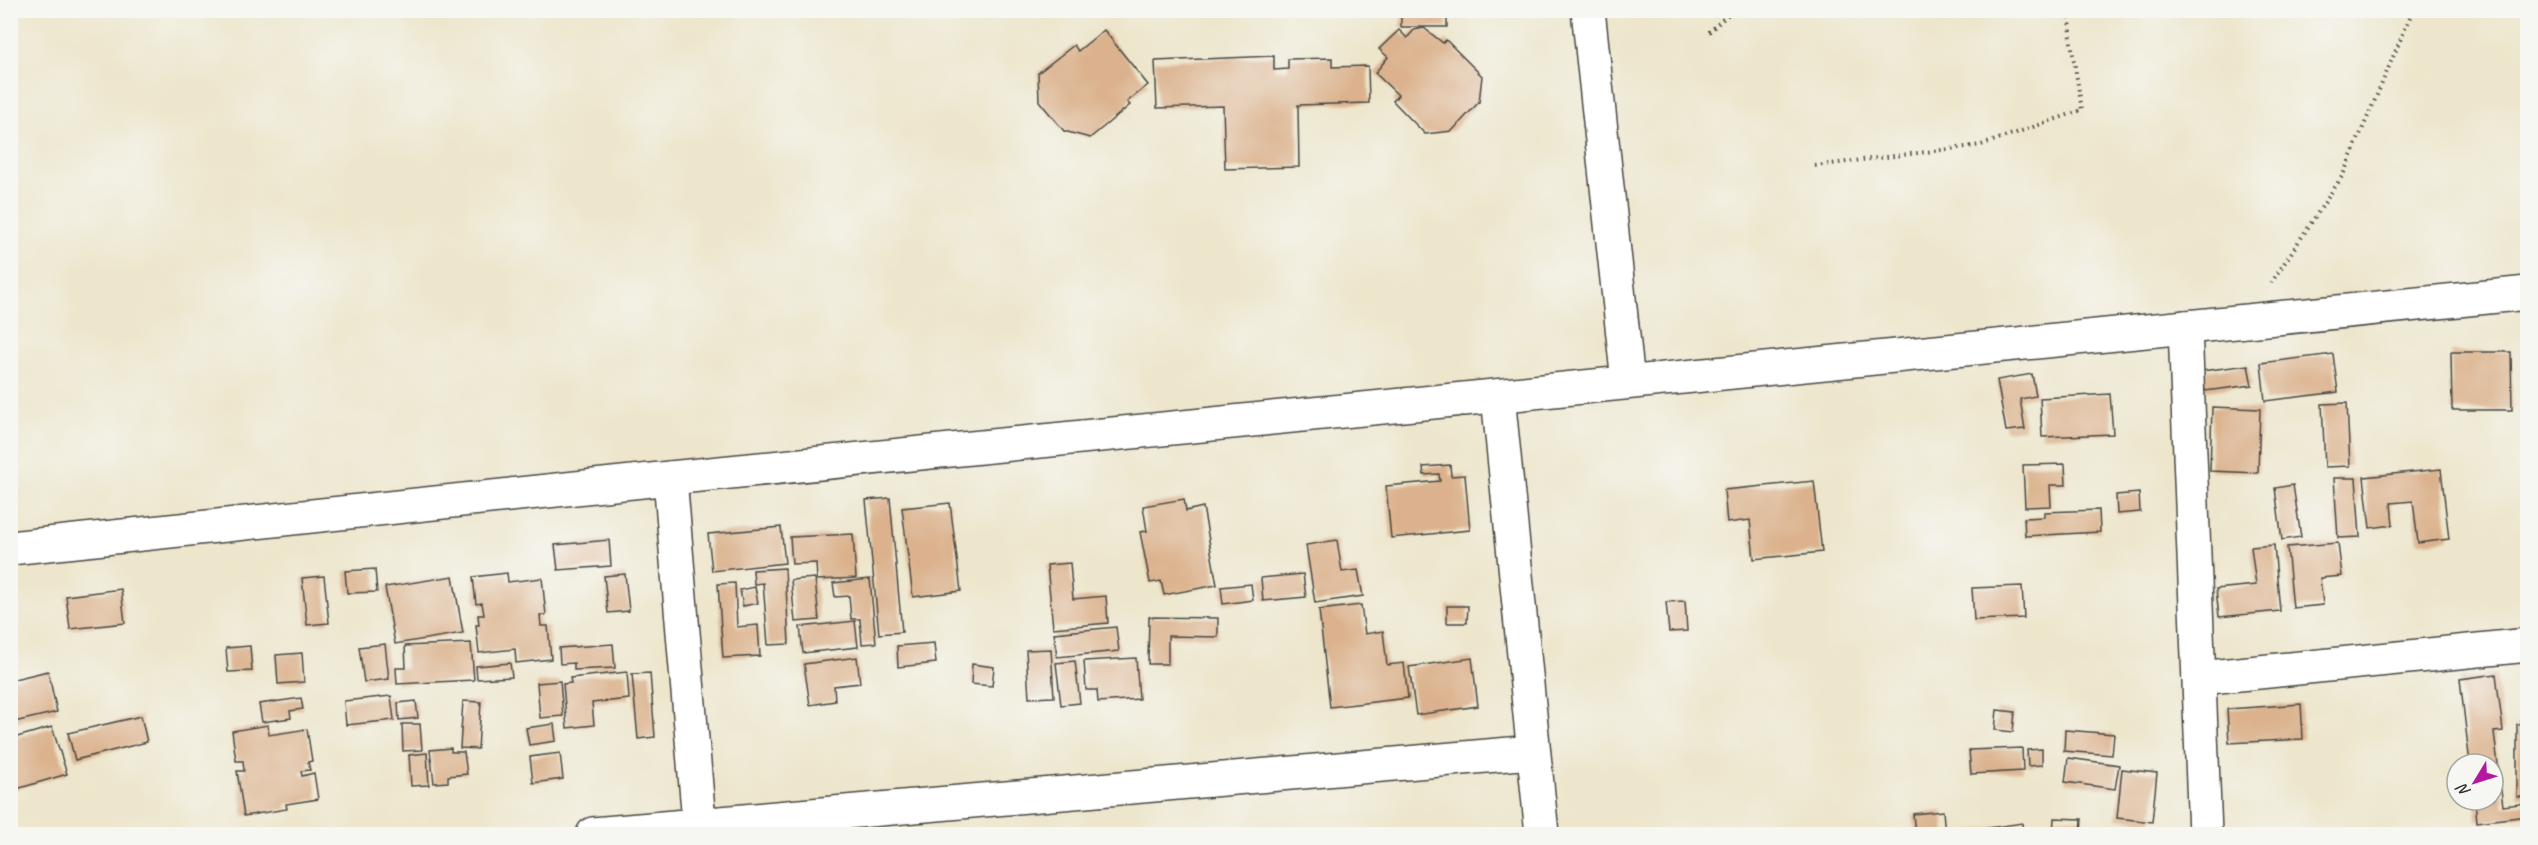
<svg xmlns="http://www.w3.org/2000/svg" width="2538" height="845" viewBox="0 0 2538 845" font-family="Caveat,sans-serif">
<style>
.building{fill:#dbb28d}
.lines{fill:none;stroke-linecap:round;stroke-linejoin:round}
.minor-casing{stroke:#484743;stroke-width:36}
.path{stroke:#484743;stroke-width:4;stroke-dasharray:1.5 4.5;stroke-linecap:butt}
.minor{stroke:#fff;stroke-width:33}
</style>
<rect width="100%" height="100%" fill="#f6f6f2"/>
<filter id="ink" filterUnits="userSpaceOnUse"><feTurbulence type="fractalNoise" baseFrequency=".0167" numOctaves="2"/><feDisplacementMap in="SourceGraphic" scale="12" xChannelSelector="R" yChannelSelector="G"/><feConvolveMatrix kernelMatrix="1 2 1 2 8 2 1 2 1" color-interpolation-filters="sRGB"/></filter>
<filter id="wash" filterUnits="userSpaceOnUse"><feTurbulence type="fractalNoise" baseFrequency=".008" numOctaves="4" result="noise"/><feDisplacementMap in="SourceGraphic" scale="24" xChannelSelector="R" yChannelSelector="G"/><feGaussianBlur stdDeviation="1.35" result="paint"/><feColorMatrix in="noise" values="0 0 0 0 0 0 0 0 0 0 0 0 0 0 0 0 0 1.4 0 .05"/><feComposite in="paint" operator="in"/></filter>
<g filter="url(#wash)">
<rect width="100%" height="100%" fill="#ede6cc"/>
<g id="blocks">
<g class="building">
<rect x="1401" y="10" width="46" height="17"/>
<polygon points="1424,28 1443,43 1446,40 1482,76 1479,102 1452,131 1425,134 1393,101 1398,95 1375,73 1388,57 1379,49 1399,30 1407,38 1414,30"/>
<polygon points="1104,30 1148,85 1127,102 1130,105 1090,138 1064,131 1039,101 1038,73 1074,45 1078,51"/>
<polygon points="1274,56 1274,70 1288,69 1288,59 1332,58 1332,67 1368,66 1369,103 1298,105 1299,167 1225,169 1223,106 1157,108 1155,61"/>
<polygon points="2451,352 2511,352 2512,410 2452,410"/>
<polygon points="2333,354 2338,392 2265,401 2261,363"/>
<polygon points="2248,365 2252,385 2205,391 2202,371"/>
<polygon points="2032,374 2036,396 2020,399 2025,429 2006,431 1997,380"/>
<polygon points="2110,394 2113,434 2042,437 2040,398"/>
<polygon points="2347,403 2350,466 2325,467 2322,404"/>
<polygon points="2212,407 2260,409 2258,473 2210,471"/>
<polygon points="2065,464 2066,485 2050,485 2051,506 2025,507 2023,465"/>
<polygon points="1450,465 1451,476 1465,475 1470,530 1391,538 1386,486 1440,481 1439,474 1424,475 1423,467"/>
<polygon points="2441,469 2449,539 2418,543 2413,501 2391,503 2393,525 2370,528 2364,477"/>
<polygon points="2334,478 2356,478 2360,537 2338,538"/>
<polygon points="1814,481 1822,552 1754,559 1750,520 1727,523 1724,490"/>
<polygon points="2293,485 2301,537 2282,540 2275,488"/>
<polygon points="2139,493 2140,512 2117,514 2116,495"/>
<polygon points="890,498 902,632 879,634 866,500"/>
<polygon points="1184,499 1186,511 1203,507 1217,585 1164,595 1161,581 1150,583 1140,532 1147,531 1143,506"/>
<polygon points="950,503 961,591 913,597 902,508"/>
<polygon points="2099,510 2100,532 2025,536 2024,518 2044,517 2044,512"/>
<polygon points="781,527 785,563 712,571 708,534"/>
<polygon points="853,534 856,578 817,580 816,563 792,564 790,537"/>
<polygon points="609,540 611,566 558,570 555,545"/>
<polygon points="1337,540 1342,572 1358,570 1363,596 1315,603 1306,545"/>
<polygon points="2338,543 2342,576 2320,578 2323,605 2293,608 2287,547"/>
<polygon points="2274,545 2280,611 2219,617 2216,589 2256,585 2251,547"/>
<polygon points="1070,563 1073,599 1106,596 1108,623 1053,628 1047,565"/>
<polygon points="785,568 789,644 768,645 763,583 754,584 753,570"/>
<polygon points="375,569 377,592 347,593 345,571"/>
<polygon points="507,573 508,582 542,578 546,615 540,615 541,626 548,626 551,659 516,663 515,649 479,653 476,625 479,625 478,615 484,615 482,603 476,604 473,577"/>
<polygon points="625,574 629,611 608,613 604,576"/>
<polygon points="1303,574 1306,597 1263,601 1261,578"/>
<polygon points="324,576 329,623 307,625 302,578"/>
<polygon points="453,576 463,633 395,644 385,587"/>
<polygon points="815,578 819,620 795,622 791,580"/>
<polygon points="870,579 876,643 862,644 860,619 851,619 849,596 835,597 833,583"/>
<polygon points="735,583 737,627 758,625 760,656 723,658 718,584"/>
<polygon points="1251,584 1253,600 1223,604 1221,587"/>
<polygon points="2022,586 2024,618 1974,620 1972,588"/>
<polygon points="755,587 758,603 743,606 740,590"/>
<polygon points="121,589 125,623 70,629 66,596"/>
<polygon points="1685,601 1687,631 1669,632 1666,602"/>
<polygon points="1361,605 1365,634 1383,631 1387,665 1404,663 1408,698 1330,707 1319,610"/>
<polygon points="1447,606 1468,606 1467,623 1447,623"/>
<polygon points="1149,617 1218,618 1218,637 1168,636 1168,664 1148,664"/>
<polygon points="855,621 858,647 803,653 800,627"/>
<polygon points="1116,627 1119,651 1057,657 1054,633"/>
<polygon points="471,643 474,680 397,684 396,668 406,668 405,646"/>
<polygon points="934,643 936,663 898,667 897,646"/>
<polygon points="385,644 389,679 364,682 359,647"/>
<polygon points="613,644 615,668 574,670 574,663 560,664 559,648"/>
<polygon points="250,646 252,671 228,672 226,648"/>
<polygon points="1051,649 1054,697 1029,698 1026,650"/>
<polygon points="302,653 304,682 278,684 276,655"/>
<polygon points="857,657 860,683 834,686 835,701 810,705 804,664"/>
<polygon points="1136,658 1139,699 1098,702 1097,690 1086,690 1084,661"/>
<polygon points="1472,658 1478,706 1416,715 1409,667"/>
<polygon points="1075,661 1080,703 1061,705 1056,663"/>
<polygon points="510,663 512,677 477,679 476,666"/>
<polygon points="972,664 994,667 992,686 971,684"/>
<polygon points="48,671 57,712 10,723 10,680"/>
<polygon points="627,672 629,699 592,703 594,725 567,728 563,684 571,683 570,678"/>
<polygon points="650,673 655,737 638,739 632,674"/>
<polygon points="2496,674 2503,731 2494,732 2503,806 2528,803 2528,816 2477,822 2475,800 2493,800 2493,764 2470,764 2460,679"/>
<polygon points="560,681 563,716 540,718 537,683"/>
<polygon points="391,696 394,720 346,725 344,701"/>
<polygon points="301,698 303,709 290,711 291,718 262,722 259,704"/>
<polygon points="416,701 418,718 399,720 398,703"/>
<polygon points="463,701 481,702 478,749 460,748"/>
<polygon points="2301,704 2303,739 2229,743 2227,709"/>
<polygon points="1997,710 2015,712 2013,732 1995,730"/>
<polygon points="141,716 147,742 75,760 68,733"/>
<polygon points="402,724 420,724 422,750 403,751"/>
<polygon points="554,724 556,741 529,745 526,728"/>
<rect x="2517" y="724" width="11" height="73"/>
<polygon points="268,725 269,735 307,729 312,761 308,762 310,770 301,771 302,776 314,773 318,799 286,804 287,809 244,816 237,771 244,771 243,761 236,761 232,731"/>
<polygon points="52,727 67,774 10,791 10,739"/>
<polygon points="2065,730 2114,734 2112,755 2064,751"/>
<polygon points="451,748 451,752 464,752 467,774 448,776 448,782 434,783 430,750"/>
<polygon points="2022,748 2023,771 1971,774 1969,750"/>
<polygon points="2042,749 2042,765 2028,766 2027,750"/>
<polygon points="427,753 429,785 411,786 409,755"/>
<polygon points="560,753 563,779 533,783 530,757"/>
<polygon points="2068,758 2119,765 2115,789 2065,782"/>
<polygon points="2122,769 2157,773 2152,822 2117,818"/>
<polygon points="1943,811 1945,834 1915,834 1913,814"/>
<polygon points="2054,818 2082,819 2081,834 2053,834"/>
<polygon points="2022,823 2023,834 1969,834 1968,831"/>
</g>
</g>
</g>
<g filter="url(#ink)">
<use href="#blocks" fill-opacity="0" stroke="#484743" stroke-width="1.5"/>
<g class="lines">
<defs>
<g id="minor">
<polyline points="1588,10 1628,382"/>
<polyline points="2185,327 2205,834"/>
<polyline points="1498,396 1542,834"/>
<polyline points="670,478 700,834"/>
<polyline points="10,548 670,478 2528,293"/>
<polyline points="2199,678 2528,645"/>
<polyline points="593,834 1533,752"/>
</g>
</defs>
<use href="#minor" class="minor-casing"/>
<g class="path">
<polyline points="2047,10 2071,14"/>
<polyline points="1709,32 1733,10"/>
<polyline points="1815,166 1981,145 2082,110 2071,42 2070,10"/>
<polyline points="2271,283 2343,175 2413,10"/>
</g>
<use href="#minor" class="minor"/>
</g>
</g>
<rect width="2538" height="845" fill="none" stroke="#f6f6f2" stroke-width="36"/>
<g transform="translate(2475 782) rotate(232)"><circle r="28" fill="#f6f6f2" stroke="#a5a5a2" stroke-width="1.5"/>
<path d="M0-4.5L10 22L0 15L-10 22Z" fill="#b5179e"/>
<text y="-9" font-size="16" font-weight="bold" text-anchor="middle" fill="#2b2b2b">N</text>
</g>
</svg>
